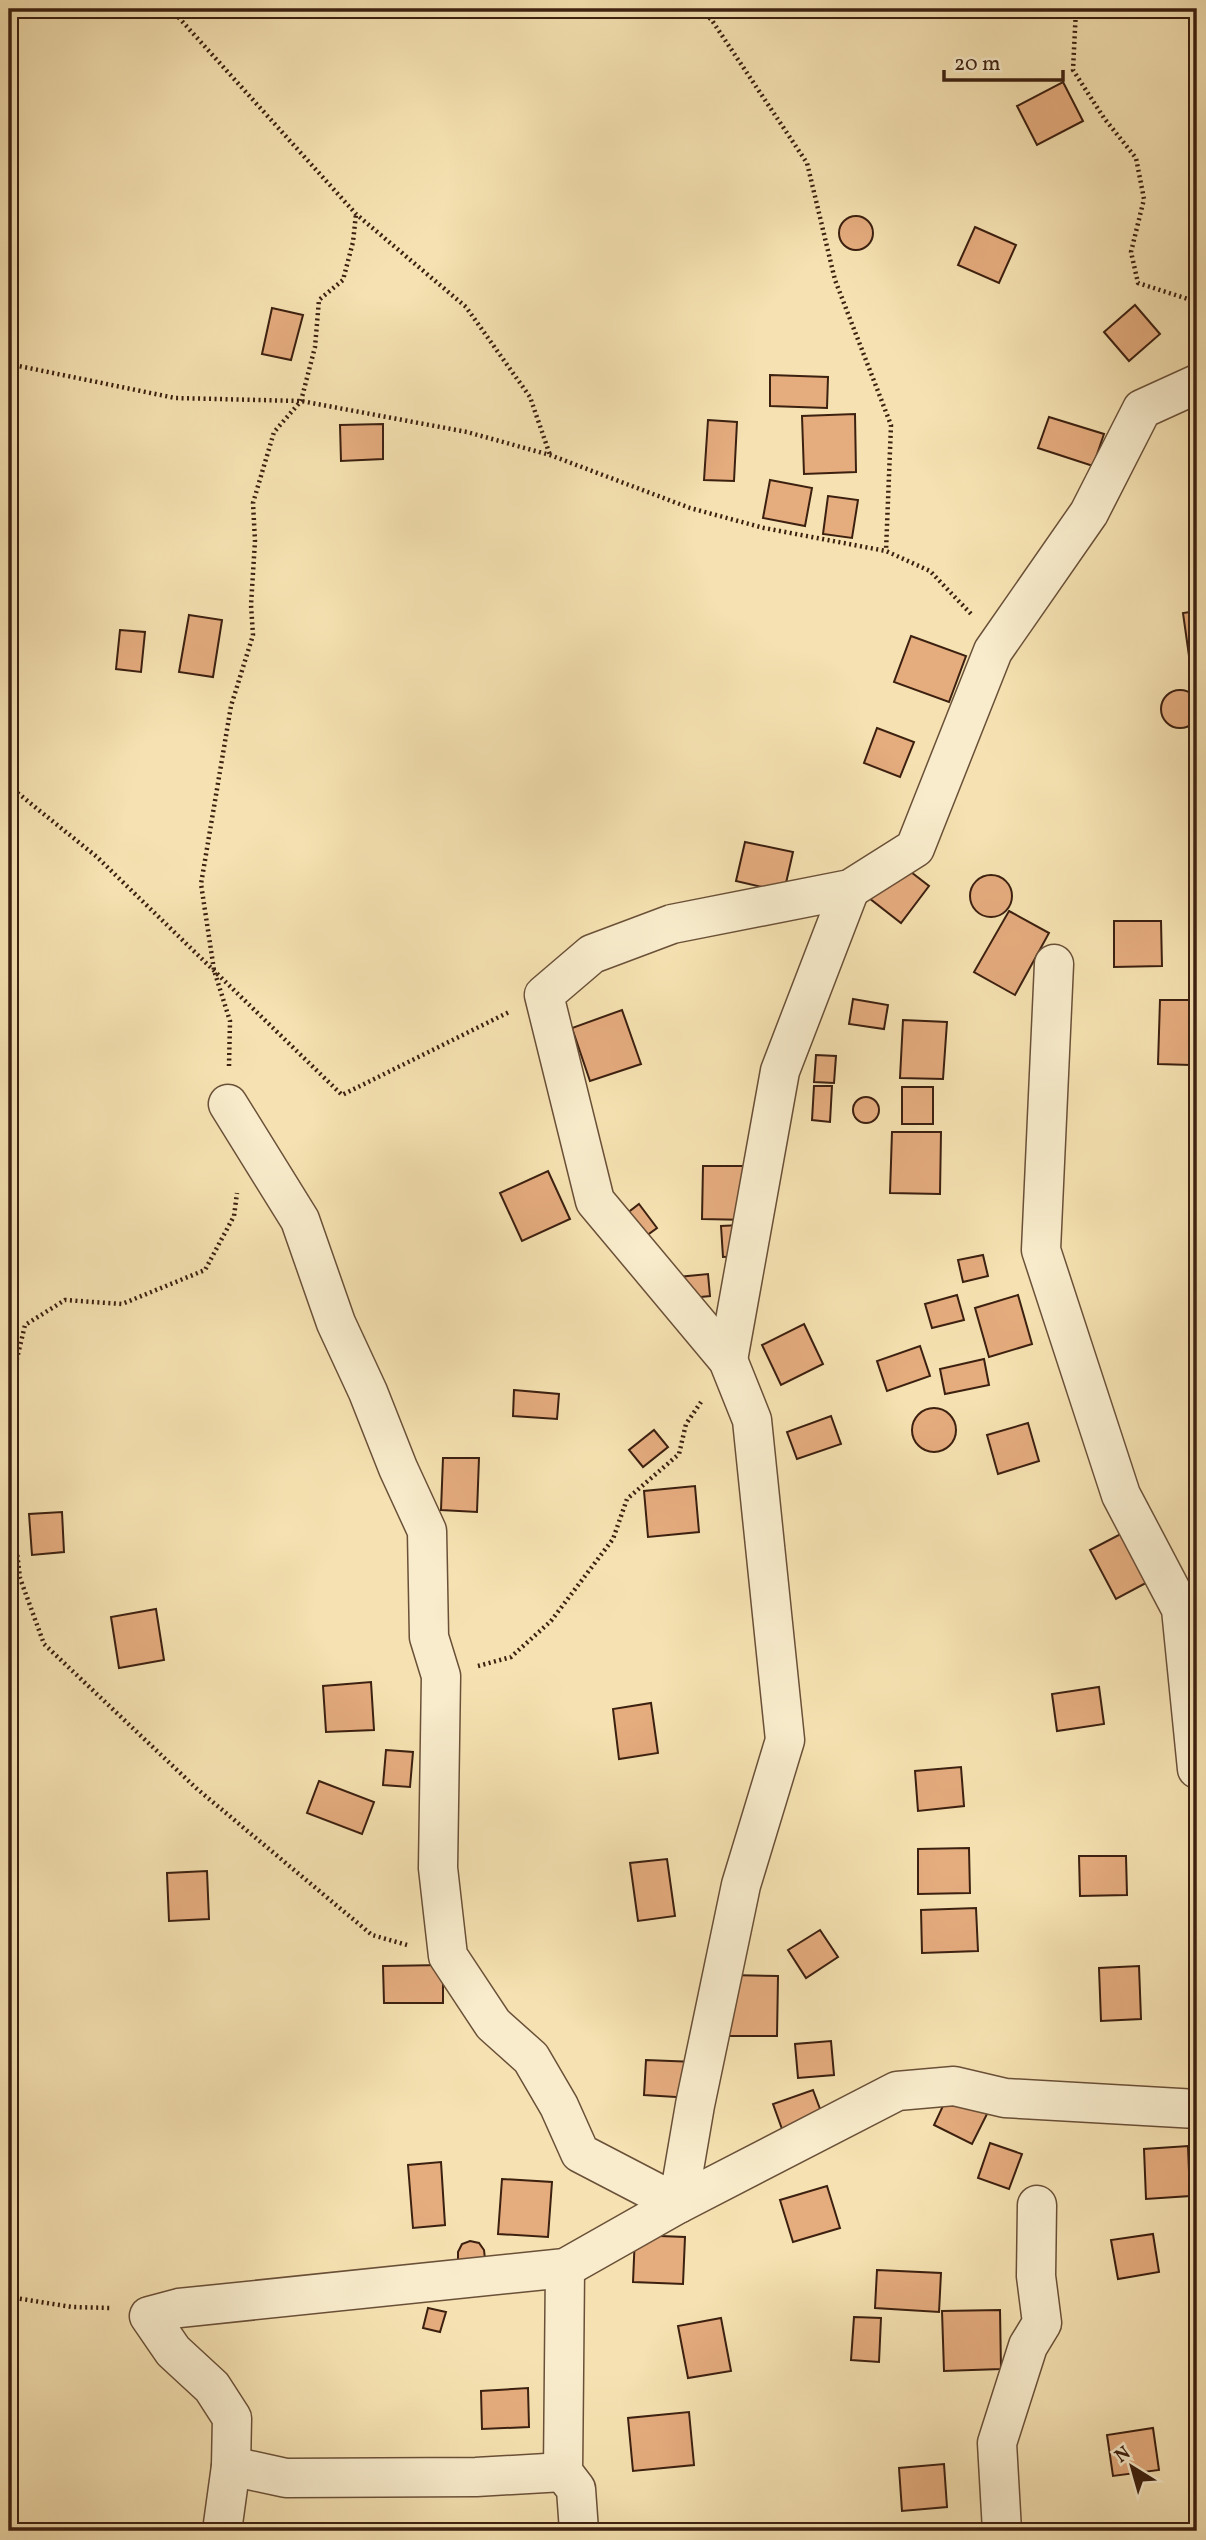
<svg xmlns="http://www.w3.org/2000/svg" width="1206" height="2540" viewBox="0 0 1206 2540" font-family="Vollkorn,serif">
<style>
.building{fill:#e5ac7e;stroke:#3c2010;stroke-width:2}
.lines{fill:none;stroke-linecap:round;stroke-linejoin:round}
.minor-casing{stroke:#6a5038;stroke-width:41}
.path{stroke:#3c2010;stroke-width:4.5;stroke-dasharray:2 3.5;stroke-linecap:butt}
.minor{stroke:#f8eccc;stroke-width:38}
</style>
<rect width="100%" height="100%" fill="#f5e1b1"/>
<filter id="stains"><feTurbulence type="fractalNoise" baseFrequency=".00286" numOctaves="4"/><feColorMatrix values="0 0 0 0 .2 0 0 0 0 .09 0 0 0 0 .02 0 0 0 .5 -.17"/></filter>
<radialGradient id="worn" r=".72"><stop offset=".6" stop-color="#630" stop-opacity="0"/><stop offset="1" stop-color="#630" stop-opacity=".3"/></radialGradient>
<g class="building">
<polygon points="1063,82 1083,121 1037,145 1017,106"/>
<circle cx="856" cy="233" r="17"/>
<polygon points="975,227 1016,245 999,283 958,265"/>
<polygon points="1135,305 1160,334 1129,361 1104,332"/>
<polygon points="272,308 303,315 291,360 262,354"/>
<polygon points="770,375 828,377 827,408 770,406"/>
<polygon points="855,414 856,472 804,474 802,416"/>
<polygon points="1049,417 1104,434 1093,466 1038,448"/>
<polygon points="708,420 737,422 734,481 704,480"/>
<polygon points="383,424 383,459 341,461 340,425"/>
<polygon points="770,480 812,488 805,526 763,518"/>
<polygon points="828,496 858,500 852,538 823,534"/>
<polygon points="1197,611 1197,655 1189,656 1183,613"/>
<polygon points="189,615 222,620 213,677 179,672"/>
<polygon points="120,630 145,632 141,672 116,669"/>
<polygon points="911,636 966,656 949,702 894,682"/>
<circle cx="1180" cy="709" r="19"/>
<polygon points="877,728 914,742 900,777 864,763"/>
<polygon points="745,842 793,852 784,892 736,881"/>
<polygon points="898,862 929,886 901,923 869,898"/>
<circle cx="991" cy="896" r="21"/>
<polygon points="1009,911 1049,933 1015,995 974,972"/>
<polygon points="1114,921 1161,921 1162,966 1114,967"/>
<polygon points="853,999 888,1005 884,1029 849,1024"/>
<polygon points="1160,1000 1191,1000 1190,1065 1158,1064"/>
<polygon points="622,1010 641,1064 590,1081 572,1028"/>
<polygon points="903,1020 947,1022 943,1079 900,1078"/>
<polygon points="816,1055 836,1056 834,1083 814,1082"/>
<polygon points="814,1086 832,1086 830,1122 812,1120"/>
<rect x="902" y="1087" width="31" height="37"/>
<circle cx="866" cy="1110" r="13"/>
<polygon points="892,1132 941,1132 940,1194 890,1193"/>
<polygon points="703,1166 749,1166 749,1220 702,1219"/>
<polygon points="548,1171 570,1219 522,1241 500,1193"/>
<polygon points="639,1204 657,1228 635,1244 617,1221"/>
<polygon points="741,1225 743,1256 723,1257 721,1226"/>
<polygon points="983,1255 988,1276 963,1282 958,1260"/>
<polygon points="708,1274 710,1296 681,1299 678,1277"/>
<polygon points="957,1295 964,1320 932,1328 925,1304"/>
<polygon points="1018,1295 1032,1344 989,1357 975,1308"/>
<polygon points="804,1324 823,1364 781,1385 762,1345"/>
<polygon points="920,1346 930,1376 887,1391 877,1361"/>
<polygon points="984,1359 989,1385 945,1394 940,1369"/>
<polygon points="514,1390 559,1394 557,1419 513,1416"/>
<circle cx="934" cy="1430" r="22"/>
<polygon points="831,1416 841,1444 797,1459 787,1432"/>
<polygon points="1028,1423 1039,1461 998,1474 987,1435"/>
<polygon points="654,1430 668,1447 643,1467 629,1450"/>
<polygon points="443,1458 479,1458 477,1512 441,1510"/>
<polygon points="695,1486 699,1532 648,1537 644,1491"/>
<polygon points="62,1512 64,1552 32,1555 29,1514"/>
<polygon points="1134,1527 1159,1576 1116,1599 1090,1550"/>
<polygon points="156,1609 164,1660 119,1668 111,1617"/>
<polygon points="371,1682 374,1730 326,1732 323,1686"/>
<polygon points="1099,1687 1104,1724 1057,1731 1052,1694"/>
<polygon points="651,1703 658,1753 619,1759 613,1709"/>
<polygon points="386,1750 413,1752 410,1787 383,1785"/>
<polygon points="961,1767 964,1806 918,1811 915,1771"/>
<polygon points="319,1781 374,1802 362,1834 307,1813"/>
<polygon points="969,1848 970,1893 918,1894 918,1849"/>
<polygon points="1079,1856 1126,1856 1127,1895 1080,1896"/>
<polygon points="667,1859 675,1916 638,1921 630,1863"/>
<polygon points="207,1871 209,1919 169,1921 167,1873"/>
<polygon points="976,1908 978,1951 922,1953 921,1910"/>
<polygon points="820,1930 838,1957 806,1978 788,1950"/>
<polygon points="443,1965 443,2003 384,2003 383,1966"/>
<polygon points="1139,1966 1141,2019 1101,2021 1099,1968"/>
<polygon points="730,1975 778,1976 777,2036 728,2036"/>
<polygon points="831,2041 834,2075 798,2078 795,2044"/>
<polygon points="646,2060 695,2062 692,2098 644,2095"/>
<polygon points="813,2090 826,2125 786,2140 773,2104"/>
<polygon points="949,2093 988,2112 972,2144 934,2125"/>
<polygon points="990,2143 1022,2154 1009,2189 978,2178"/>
<polygon points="1188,2146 1190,2196 1146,2199 1144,2149"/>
<polygon points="441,2162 445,2225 413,2228 408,2165"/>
<polygon points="502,2179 552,2182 548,2237 498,2234"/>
<polygon points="827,2186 840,2228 793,2242 780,2200"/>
<polygon points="1153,2234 1159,2272 1118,2279 1111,2240"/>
<polygon points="635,2235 685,2237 683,2284 633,2282"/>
<polygon points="470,2241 479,2243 484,2250 485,2259 458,2261 458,2252 462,2244"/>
<polygon points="877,2270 941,2273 939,2312 875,2308"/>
<polygon points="428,2308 446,2312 440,2332 423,2328"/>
<polygon points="1000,2310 1001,2369 944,2371 942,2311"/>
<polygon points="854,2317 881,2318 879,2362 851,2360"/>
<polygon points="721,2318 731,2371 688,2378 678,2326"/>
<polygon points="528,2388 529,2427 482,2429 481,2391"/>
<polygon points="689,2412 694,2465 633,2471 628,2418"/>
<polygon points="1153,2428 1159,2470 1113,2476 1107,2435"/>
<polygon points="944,2464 947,2507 902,2511 899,2468"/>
<polygon points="404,2525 405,2531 371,2531 371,2526"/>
<polygon points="893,2525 894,2531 865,2531 865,2528"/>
</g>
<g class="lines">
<defs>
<g id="minor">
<polyline points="1054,964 1041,1250 1121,1495 1181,1609 1197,1769"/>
<polyline points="228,1104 300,1220 336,1323 368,1392 398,1468 427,1531 429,1637 441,1676 438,1868 448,1956 493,2024 531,2058 559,2106 580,2153 678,2204 695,2105 741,1885 785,1740 752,1420 728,1360 595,1201 544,995 592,954 672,924 850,889 915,848 993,651 1089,513 1142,409 1197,384"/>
<polyline points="728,1360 780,1071 850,889"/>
<polyline points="565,2268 563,2472 576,2489 579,2531"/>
<polyline points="231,2466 286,2478 476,2477 563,2472"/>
<polyline points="222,2531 231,2466 232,2418 212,2387 173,2351 149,2316 179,2308 565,2268 678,2204 897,2091 954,2086 1005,2098 1197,2109"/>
<polyline points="1002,2531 997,2443 1028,2346 1042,2323 1036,2276 1037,2205"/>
</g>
</defs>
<use href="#minor" class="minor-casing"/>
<g class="path">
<polyline points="171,9 356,214 466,307 530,397 550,455"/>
<polyline points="695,9 711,19 807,163 835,280 891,425 886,551"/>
<polyline points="1076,9 1073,70 1104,118 1136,158 1144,199 1131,252 1138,283 1191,300 1197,298"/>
<polyline points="9,364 175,398 301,401 467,432 550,455 690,508 764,528 886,551 930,571 972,615"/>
<polyline points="9,786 97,857 342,1095 509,1012"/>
<polyline points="229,1066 230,1021 214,970 201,884 231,706 253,635 251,605 255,541 253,503 274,432 301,401 315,347 319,300 343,280 353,242 356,214"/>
<polyline points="9,1392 25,1325 65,1300 122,1304 205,1270 234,1216 237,1193"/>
<polyline points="9,1484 20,1578 44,1644 196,1788 372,1935 407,1945"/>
<polyline points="478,1666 511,1657 551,1621 613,1539 627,1499 679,1454 686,1424 701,1402"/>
<polyline points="9,2297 72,2307 112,2308"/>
</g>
<use href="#minor" class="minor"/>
</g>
<rect width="1206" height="2540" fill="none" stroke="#f5e1b1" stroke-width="35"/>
<rect x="10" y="10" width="1185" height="2519" fill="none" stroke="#3c2010" stroke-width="3.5"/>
<rect x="18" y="18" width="1171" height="2505" fill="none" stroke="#3c2010" stroke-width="2"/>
<g transform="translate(1132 2467) rotate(323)" stroke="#f8eccc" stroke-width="5" paint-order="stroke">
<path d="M0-5L12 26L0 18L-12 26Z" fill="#3c2010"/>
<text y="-10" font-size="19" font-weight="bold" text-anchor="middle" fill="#3c2010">N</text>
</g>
<path d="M944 70v10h119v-10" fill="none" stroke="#3c2010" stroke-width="3.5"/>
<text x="954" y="70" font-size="21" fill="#3c2010" stroke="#f8eccc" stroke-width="5" paint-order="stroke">20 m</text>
<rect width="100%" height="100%" filter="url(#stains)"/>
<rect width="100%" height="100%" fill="url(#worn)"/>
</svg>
